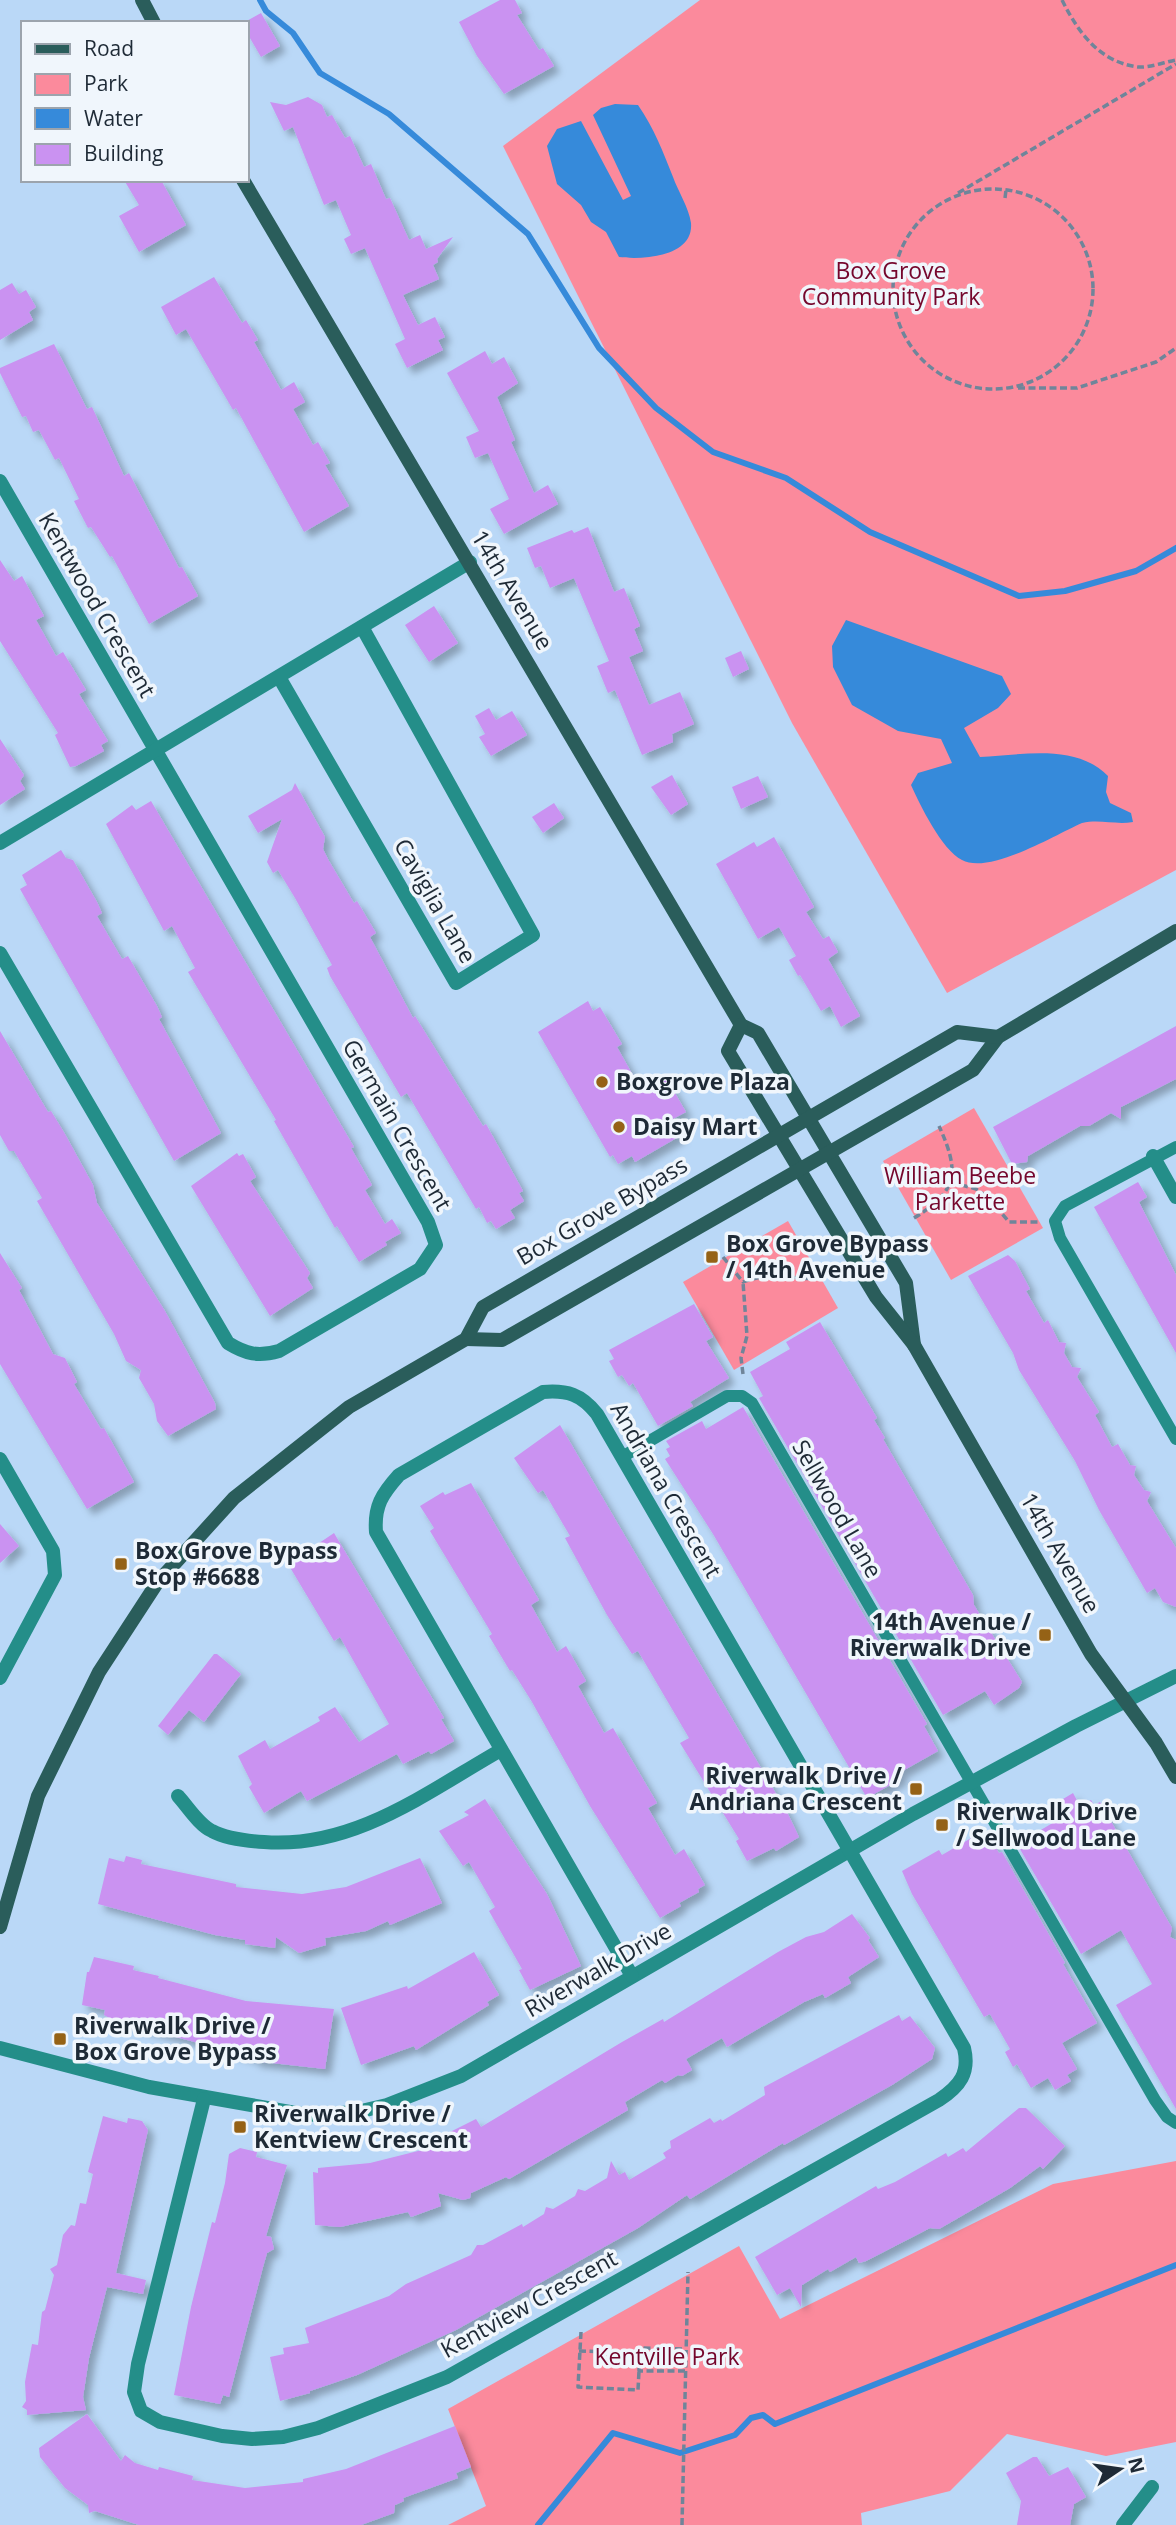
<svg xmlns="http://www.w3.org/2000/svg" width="1176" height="2525" viewBox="0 0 1176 2525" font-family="'Open Sans',sans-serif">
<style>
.green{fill:#fb8a9c}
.water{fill:#368ada}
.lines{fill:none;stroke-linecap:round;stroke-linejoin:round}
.stream{stroke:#368ada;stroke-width:6}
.building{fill:#ca92f1;filter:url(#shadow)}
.path{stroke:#6f859a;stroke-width:3.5;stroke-dasharray:7 3.5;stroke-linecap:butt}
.lane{stroke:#248e89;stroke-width:12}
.street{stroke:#248e89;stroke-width:14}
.secondary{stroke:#2a5d5b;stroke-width:14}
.poi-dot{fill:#956216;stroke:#f0f6fc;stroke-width:2.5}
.labels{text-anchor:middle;stroke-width:7;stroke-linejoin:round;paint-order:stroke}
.park-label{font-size:23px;fill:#75062c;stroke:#f0f6fc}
.street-label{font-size:23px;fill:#1e2a36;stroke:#f0f6fc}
.poi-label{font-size:23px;font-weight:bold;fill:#1e2a36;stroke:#f0f6fc;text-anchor:start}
</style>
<defs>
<filter id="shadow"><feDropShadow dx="6" dy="6" stdDeviation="3.5" flood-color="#0004"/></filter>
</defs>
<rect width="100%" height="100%" fill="#bad8f7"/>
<g class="green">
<polygon points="700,0 1176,0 1176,870 947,993 792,723 503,146"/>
<polygon points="974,1108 1043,1228 951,1280 883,1161"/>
<polygon points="788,1221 838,1308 734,1370 683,1282"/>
<polygon points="1176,2161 1176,2442 1106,2456 1007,2434 950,2491 861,2513 862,2525 448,2525 486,2506 448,2409 739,2246 780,2319 1053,2184"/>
</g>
<g class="water">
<path d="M 615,104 L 638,105 C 654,128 663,152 673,177 C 678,191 689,208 691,223 C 694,257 642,260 619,257 L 606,232 L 591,222 L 581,205 L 557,184 L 547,146 L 557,129 L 581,121 L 623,200 L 631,196 L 593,115 L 601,108 Z"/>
<path d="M 846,620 L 1002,676 L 1011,694 L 998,708 L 964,728 L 980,757 C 1022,755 1076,743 1108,776 L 1106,792 L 1110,803 L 1131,813 L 1133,822 C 1115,825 1100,819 1082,823 C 1055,835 989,875 962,860 C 942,850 920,805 911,785 L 918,773 L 952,763 L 941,739 L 898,731 L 852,705 L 833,667 L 832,646 Z"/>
</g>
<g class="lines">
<g class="stream">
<polyline points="260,0 266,11 293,33 320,73 389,114 528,234 599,348 656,408 713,452 786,478 870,532 1019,596 1065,591 1136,571 1176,548"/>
<polyline points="538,2525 613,2433 680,2453 735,2435 751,2418 763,2415 775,2424 1176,2265"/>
</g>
</g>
<g class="building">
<polygon points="500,0 515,0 522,13 517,15 539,50 543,48 554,66 504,94 477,56 459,22"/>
<polygon points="261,13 280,46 261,57 247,33 247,23 243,23"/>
<polygon points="308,97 322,105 327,117 332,115 345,138 350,136 364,167 371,164 386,199 390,198 409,240 420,235 426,249 453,237 437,259 438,262 433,265 439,279 403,295 418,325 435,317 445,337 438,340 443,350 407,368 395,344 405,339 365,248 351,254 344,239 351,235 336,200 324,205 293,127 284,131 270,102 286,105"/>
<polygon points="124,180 161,180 186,225 139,252 119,216 139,205"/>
<polygon points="214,277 242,323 246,320 258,340 254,342 281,390 294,382 305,402 293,409 313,445 318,442 330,463 325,465 349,506 304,532 236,408 233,410 186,329 176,335 161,307"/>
<polygon points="12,283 19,294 26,290 36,307 29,312 33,320 0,340 0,290"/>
<polygon points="54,344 87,409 92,407 124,476 129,473 179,568 182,567 198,596 149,624 112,556 110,557 91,527 88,528 74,501 79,499 59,458 55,460 39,430 33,432 26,416 22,417 0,373 0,368"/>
<polygon points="485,351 492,364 504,357 518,383 497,397 515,440 511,442 534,493 548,485 558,504 504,534 490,509 509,499 488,453 475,458 466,437 479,431 447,373"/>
<polygon points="588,527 614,592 624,588 640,626 634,629 643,651 629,657 649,705 680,692 694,724 672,734 673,742 642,755 615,690 608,693 597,666 609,661 574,578 550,588 541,566 535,568 527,548 572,530 574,533"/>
<polygon points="0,560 14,581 22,576 44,616 36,620 56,656 63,652 86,690 79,694 108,741 101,745 104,751 76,766 70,767 55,735 58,733 0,641"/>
<polygon points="434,606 458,643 429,662 405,625"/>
<polygon points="741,651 749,669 733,677 725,658"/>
<polygon points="489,708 496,720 512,711 527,735 491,756 479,737 485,734 475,716"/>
<polygon points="0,739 24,775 20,781 25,789 0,805"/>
<polygon points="672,775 688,804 671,815 651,787"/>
<polygon points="758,776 768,797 741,809 732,787"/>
<polygon points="295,783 325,837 323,849 329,861 354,903 357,901 376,933 370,937 413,1018 415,1016 483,1126 486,1124 523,1191 519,1193 524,1201 510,1210 515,1218 496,1229 491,1221 487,1223 479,1207 476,1209 407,1093 401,1097 330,976 327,968 332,965 295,898 278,870 273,873 267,862 282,819 258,833 248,816 292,790"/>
<polygon points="151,801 354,1147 351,1148 372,1185 365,1190 385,1224 392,1219 401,1233 385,1242 387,1245 359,1262 337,1226 335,1228 274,1121 276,1120 188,972 195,968 172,926 164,931 106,824 132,805 136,810"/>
<polygon points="554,803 564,818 543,833 532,817"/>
<polygon points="774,837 814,907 806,912 823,939 829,936 838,952 828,959 860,1016 841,1027 830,1006 821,1011 800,975 798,976 789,960 796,956 779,927 758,939 716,864 754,842 757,847"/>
<polygon points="61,850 66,858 73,860 97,902 102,913 97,916 122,959 128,956 157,1006 162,1017 159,1019 221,1133 174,1161 20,889 27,885 22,875"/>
<polygon points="588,1001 593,1011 600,1007 622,1044 617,1047 639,1086 664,1074 686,1112 671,1120 680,1136 635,1162 632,1156 618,1164 613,1155 610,1157 538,1032"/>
<polygon points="1176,1026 1176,1079 1121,1107 1121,1119 1111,1113 1089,1126 1080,1126 1028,1156 1027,1162 1012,1164 993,1127"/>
<polygon points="0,1031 48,1112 51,1111 65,1134 93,1185 97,1203 165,1311 215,1403 216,1409 168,1436 157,1421 154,1404 139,1378 141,1370 126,1361 114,1334 37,1201 42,1198 14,1151 9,1151 0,1135"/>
<polygon points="237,1153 239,1156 243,1154 256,1177 250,1181 310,1273 307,1278 313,1288 270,1316 191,1186"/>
<polygon points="1138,1182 1147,1197 1139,1202 1176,1275 1176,1353 1094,1207"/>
<polygon points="0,1253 22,1288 19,1290 53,1354 65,1358 77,1382 74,1384 101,1429 104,1428 134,1482 87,1509 0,1364"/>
<polygon points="1008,1255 1015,1261 1030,1289 1026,1291 1044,1323 1048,1320 1059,1342 1066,1343 1064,1353 1072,1367 1081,1368 1077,1377 1099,1412 1095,1415 1112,1447 1118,1444 1130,1465 1136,1466 1134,1475 1144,1490 1151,1492 1147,1501 1176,1548 1176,1607 1163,1602 1155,1588 1147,1593 1099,1510 1075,1461 1019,1370 1013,1353 968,1276"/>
<polygon points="694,1304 713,1337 706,1341 729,1378 690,1402 693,1406 658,1426 633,1383 629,1386 622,1375 618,1377 609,1361 614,1359 609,1350"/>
<polygon points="820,1322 877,1418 874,1420 885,1438 883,1439 973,1595 974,1605 1022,1682 1019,1688 994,1705 985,1691 943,1715 759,1398 763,1396 750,1372 790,1349 786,1342"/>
<polygon points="743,1407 927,1724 924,1726 938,1751 899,1773 902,1777 899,1780 867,1798 713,1534 665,1459 670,1456 666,1449 670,1447 666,1441 702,1421 706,1429"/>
<polygon points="560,1425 788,1814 799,1837 776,1851 774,1848 747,1861 736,1841 739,1839 680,1743 689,1738 638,1651 632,1654 607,1615 565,1538 570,1536 543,1490 538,1493 514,1458"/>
<polygon points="471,1483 539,1600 531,1605 557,1652 566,1646 586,1681 578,1686 604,1733 613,1728 657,1803 648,1808 675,1855 684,1849 705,1885 698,1889 699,1892 679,1903 681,1906 660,1918 590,1806 532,1702 512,1670 510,1671 489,1636 492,1634 430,1531 434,1528 420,1506 443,1492 445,1495"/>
<polygon points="0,1524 19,1546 0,1563"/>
<polygon points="334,1533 444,1718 441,1719 454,1741 431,1754 429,1751 403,1764 397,1754 307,1801 301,1791 264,1813 249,1787 252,1784 238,1756 265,1740 270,1749 320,1721 318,1717 335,1707 359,1742 389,1724 340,1637 334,1641 288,1564"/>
<polygon points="214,1654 217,1654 241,1674 204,1722 189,1710 168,1735 158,1726"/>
<polygon points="1073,1793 1080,1806 1091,1800 1094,1805 1100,1802 1172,1928 1170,1937 1176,1940 1176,2109 1116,2005 1152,1984 1121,1930 1081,1954 1017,1844 1056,1821 1052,1815 1062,1809 1058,1802"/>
<polygon points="485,1799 547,1894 581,1966 530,1990 519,1970 522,1969 489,1911 495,1907 469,1862 463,1866 439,1831 469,1815 464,1812"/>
<polygon points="985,1830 999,1853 1002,1852 1065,1963 1063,1964 1097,2023 1062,2043 1077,2069 1067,2075 1071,2081 1055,2090 1048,2078 1031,2088 1017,2064 1013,2067 1005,2052 1010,2049 990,2014 984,2017 912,1894 902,1871 939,1850 942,1855"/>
<polygon points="126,1856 142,1860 141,1864 236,1884 236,1887 302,1894 346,1887 420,1858 442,1903 390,1925 388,1921 366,1931 325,1938 326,1945 299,1953 276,1937 275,1948 245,1944 245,1940 215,1935 98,1904 109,1858 124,1862"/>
<polygon points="852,1914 870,1938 868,1940 879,1957 848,1977 851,1983 825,1998 823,1994 804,2002 727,2047 722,2038 686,2059 692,2070 682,2076 678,2075 665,2083 662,2080 625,2102 628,2110 509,2179 506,2177 471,2193 470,2198 463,2200 438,2193 441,2206 411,2217 408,2212 340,2227 315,2225 313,2172 318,2173 318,2168 370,2163 430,2148 446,2142 444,2135 476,2119 481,2127 622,2042 663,2019 664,2022 778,1952 806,1937 824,1932"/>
<polygon points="474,1952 499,1995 487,2002 489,2005 416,2050 414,2046 361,2065 341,2008 407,1986 408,1989"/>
<polygon points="94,1957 134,1966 133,1970 159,1976 158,1978 246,2001 334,2009 325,2069 254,2061 254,2058 113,2020 104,2015 105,2010 82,2005 87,1972 89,1972"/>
<polygon points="899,2015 902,2021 910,2016 935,2048 932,2059 892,2085 784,2145 783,2143 690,2199 687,2195 638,2228 456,2330 357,2375 310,2391 310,2393 280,2401 270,2357 284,2354 283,2348 309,2343 305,2328 389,2296 406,2284 471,2255 477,2245 483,2245 522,2224 523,2227 544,2214 546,2207 553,2209 575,2196 578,2189 585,2191 607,2178 611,2161 619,2175 625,2172 629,2180 666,2158 663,2153 671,2148 670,2141 710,2118 714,2123 721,2119 722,2121 765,2095 764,2087"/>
<polygon points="1019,2108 1026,2108 1065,2146 1043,2169 1040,2166 1010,2188 939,2229 930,2228 866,2261 859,2263 856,2257 830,2272 828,2269 802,2285 801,2307 790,2288 777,2295 755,2257 876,2186 878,2189 895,2182 946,2153 948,2157 963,2148 966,2152"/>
<polygon points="103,2116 127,2123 128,2118 142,2121 148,2130 116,2273 146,2280 143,2294 107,2287 89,2358 83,2397 86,2410 27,2415 27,2410 22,2407 26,2401 25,2382 32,2344 38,2345 42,2312 45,2310 54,2275 50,2269 57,2265 63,2235 71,2225 75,2226 80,2203 86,2204 93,2174 88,2172"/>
<polygon points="240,2148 257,2152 256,2157 287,2165 266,2236 271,2237 274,2249 267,2253 263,2267 229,2397 223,2395 220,2404 174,2395 191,2307 212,2222 215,2223 225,2183 229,2154"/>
<polygon points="87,2414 121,2461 125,2455 135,2463 158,2470 159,2467 193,2476 192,2480 245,2488 303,2482 303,2479 346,2469 455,2426 471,2467 456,2473 458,2478 403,2498 404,2501 395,2505 394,2513 361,2525 139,2525 95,2511 89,2513 88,2505 65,2488 40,2457 39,2448"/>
<polygon points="1033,2457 1037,2457 1049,2476 1068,2467 1086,2497 1074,2504 1070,2525 1017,2525 1021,2501 1006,2473"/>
</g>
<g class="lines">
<g class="path">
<path d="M 1062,0 C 1078,32 1099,62 1138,67 C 1149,68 1165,62 1176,60"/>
<circle cx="993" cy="289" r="100"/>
<polyline points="958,193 1176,64"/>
<polyline points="1005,198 1006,190"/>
<polyline points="1018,388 1077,388 1156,362 1176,348"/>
<polyline points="951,1182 976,1189 989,1198 1009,1222 1038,1222"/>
<path d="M 914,1218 C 958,1191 960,1172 939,1126"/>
<path d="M 723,1257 L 743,1282 C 775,1270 791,1281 823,1278"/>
<polyline points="743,1374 741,1358 747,1336 743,1282"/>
<polyline points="581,2332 578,2387 638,2390 639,2371"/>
<polyline points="579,2351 639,2353"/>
<polyline points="685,2371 639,2371 639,2348 685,2349"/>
<polyline points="682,2525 688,2272"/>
</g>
<g class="lane">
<polyline points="1176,1147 1065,1206 1055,1221 1060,1238 1176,1439"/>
<polyline points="622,1457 727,1396 742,1396 752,1403 1155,2100 1167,2117 1176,2123"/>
</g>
<g class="street">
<path d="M 0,481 L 428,1222 L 436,1245 L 420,1269 L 279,1351 C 258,1357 246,1354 228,1343 L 0,953"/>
<polyline points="279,677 456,983 533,935 362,627"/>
<polyline points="0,843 470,562"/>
<polyline points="1153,1156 1176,1197"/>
<polyline points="0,1459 53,1551 55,1575 0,1678"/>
<path d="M 178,1796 C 188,1807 199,1825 212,1831 C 227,1839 247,1841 264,1842 C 354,1849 427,1792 501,1750"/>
<polyline points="0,2048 149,2087 307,2115 357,2112 387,2105 461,2076 913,1814 1076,1726 1176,1676"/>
<path d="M 204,2099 L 138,2364 L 134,2392 L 141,2411 L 160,2422 L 222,2436 L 252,2439 L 283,2437 L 318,2428 L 447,2377 L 939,2100 C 960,2086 970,2073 964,2048 L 597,1414 C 581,1394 567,1390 543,1392 L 399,1475 C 382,1494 374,1506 376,1532 L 632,1976"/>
<polyline points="1123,2525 1152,2487"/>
</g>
<g class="secondary">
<polyline points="142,0 154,23"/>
<polyline points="243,180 741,1025 758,1033 906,1283 914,1345"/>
<polyline points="741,1025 728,1051 876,1297 914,1345 1091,1654 1156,1743 1176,1777"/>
<polyline points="466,1339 502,1340 973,1070 998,1037 1176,931"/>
<polyline points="0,1927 38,1796 99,1672 157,1583 234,1498 349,1407 466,1339 483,1307 957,1032 998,1037"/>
</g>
</g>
<g class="poi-dot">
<circle cx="602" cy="1082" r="7"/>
<circle cx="619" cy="1127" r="7"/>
<rect x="705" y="1250" width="14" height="14" rx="3.5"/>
<rect x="114" y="1557" width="14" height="14" rx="3.5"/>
<rect x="1038" y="1628" width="14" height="14" rx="3.5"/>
<rect x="909" y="1782" width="14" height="14" rx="3.5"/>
<rect x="935" y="1818" width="14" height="14" rx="3.5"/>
<rect x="53" y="2032" width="14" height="14" rx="3.5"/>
<rect x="233" y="2120" width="14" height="14" rx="3.5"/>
</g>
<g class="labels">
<g class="park-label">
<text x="891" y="279">Box Grove<tspan x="891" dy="26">Community Park</tspan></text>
<text x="960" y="1184">William Beebe<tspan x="960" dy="26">Parkette</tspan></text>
<text x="667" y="2365">Kentville Park</text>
</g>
<g class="street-label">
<text transform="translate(512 590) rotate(59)" y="8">14th Avenue</text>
<text transform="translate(97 605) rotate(60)" y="8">Kentwood Crescent</text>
<text transform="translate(435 901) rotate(60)" y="8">Caviglia Lane</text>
<text transform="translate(397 1125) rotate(60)" y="8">Germain Crescent</text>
<text transform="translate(602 1211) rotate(-30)" y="8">Box Grove Bypass</text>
<text transform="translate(666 1490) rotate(60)" y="8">Andriana Crescent</text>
<text transform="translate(837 1509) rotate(60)" y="8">Sellwood Lane</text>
<text transform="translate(1060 1553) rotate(60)" y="8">14th Avenue</text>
<text transform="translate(598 1970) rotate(-30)" y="8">Riverwalk Drive</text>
<text transform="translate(529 2304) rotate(-29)" y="8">Kentview Crescent</text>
</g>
<g class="poi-label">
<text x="616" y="1090">Boxgrove Plaza</text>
<text x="633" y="1135">Daisy Mart</text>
<text x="726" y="1252">Box Grove Bypass<tspan x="726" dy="26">/ 14th Avenue</tspan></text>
<text x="135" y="1559">Box Grove Bypass<tspan x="135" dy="26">Stop #6688</tspan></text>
<text x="1031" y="1630" text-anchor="end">14th Avenue /<tspan x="1031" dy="26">Riverwalk Drive</tspan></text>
<text x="902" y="1784" text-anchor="end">Riverwalk Drive /<tspan x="902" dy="26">Andriana Crescent</tspan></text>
<text x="956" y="1820">Riverwalk Drive<tspan x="956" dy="26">/ Sellwood Lane</tspan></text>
<text x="74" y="2034">Riverwalk Drive /<tspan x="74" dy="26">Box Grove Bypass</tspan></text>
<text x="254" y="2122">Riverwalk Drive /<tspan x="254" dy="26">Kentview Crescent</tspan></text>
</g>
</g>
<rect x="21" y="21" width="228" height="161" fill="#f0f6fc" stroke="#9ca4ad" stroke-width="2"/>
<rect x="35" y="44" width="35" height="10" fill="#2a5d5b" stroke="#9ca4ad" stroke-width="2"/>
<text x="84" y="56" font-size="21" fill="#1e2a36">Road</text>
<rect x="35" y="74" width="35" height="21" fill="#fb8a9c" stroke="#9ca4ad" stroke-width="2"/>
<text x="84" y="91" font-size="21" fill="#1e2a36">Park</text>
<rect x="35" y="108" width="35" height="21" fill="#368ada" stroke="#9ca4ad" stroke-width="2"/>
<text x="84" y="126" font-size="21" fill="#1e2a36">Water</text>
<rect x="35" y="144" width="35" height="21" fill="#ca92f1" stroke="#9ca4ad" stroke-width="2"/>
<text x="84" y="161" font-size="21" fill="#1e2a36">Building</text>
<g transform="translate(1120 2469) rotate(77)" stroke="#f0f6fc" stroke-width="5" paint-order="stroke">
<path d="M0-5L12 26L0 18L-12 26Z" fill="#1e2a36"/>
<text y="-10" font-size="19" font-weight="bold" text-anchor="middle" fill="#1e2a36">N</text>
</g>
</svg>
